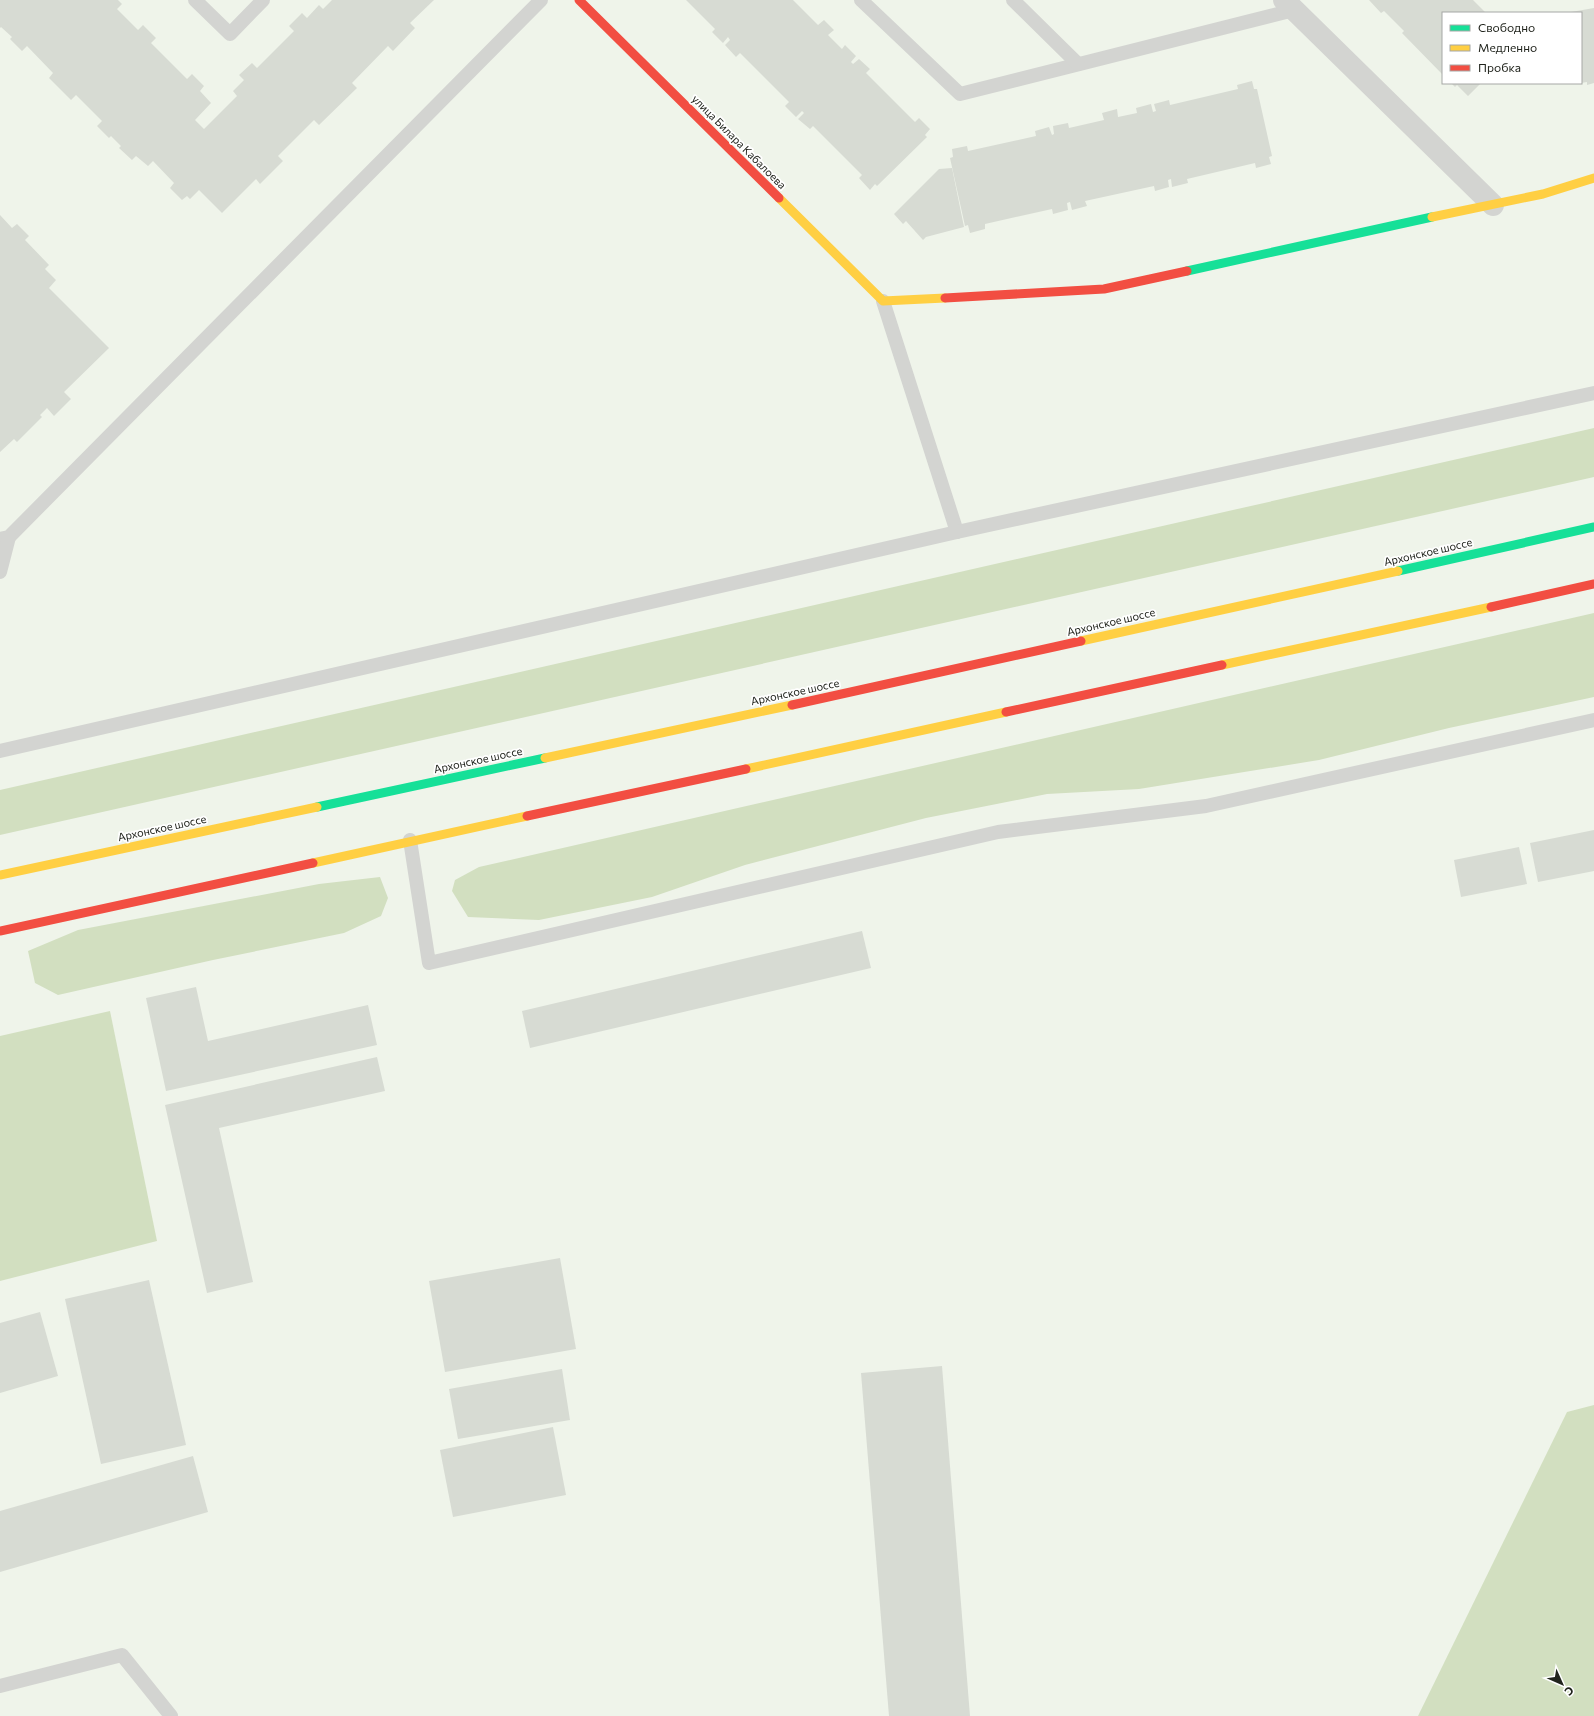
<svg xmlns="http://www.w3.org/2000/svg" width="1594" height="1716" viewBox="0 0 1594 1716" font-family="Commissioner,sans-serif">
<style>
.green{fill:#d2dfc0}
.building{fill:#d7dbd3}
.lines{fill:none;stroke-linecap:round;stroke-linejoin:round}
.lane{stroke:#d3d4d1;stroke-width:14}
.street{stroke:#d3d4d1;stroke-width:22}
.fast{stroke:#16e098;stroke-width:9}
.slow{stroke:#ffcf43;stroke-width:9}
.jam{stroke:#f24e42;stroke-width:9}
.labels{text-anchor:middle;stroke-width:3.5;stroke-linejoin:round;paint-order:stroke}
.street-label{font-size:11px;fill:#21241d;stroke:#fff}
</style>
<rect width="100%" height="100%" fill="#eff4ea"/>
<g class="green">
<polygon points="1594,428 1594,477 0,835 0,790"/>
<polygon points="1594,613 1594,697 1449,728 1319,760 1139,789 1047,794 926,818 745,865 652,897 539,920 468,917 452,891 455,880 479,867"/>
<polygon points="380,877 388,898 381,916 344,933 213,960 58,995 35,983 28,951 78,930 319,884"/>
<polygon points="110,1011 157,1241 0,1281 0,1036"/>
<polygon points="1594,1405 1594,1716 1418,1716 1567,1412"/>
</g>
<g class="building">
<polygon points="0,0 118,0 122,4 117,9 138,30 143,25 156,38 151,43 187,79 192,74 204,86 200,91 211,103 195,120 204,129 237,96 233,91 244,80 239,75 252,63 257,68 294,31 289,26 302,13 307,18 319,5 323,9 332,0 434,0 410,23 415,28 393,51 388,46 352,83 357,88 319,125 314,120 278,156 283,161 260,184 256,179 222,213 199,190 190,199 187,196 182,200 170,188 174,183 153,161 148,166 136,156 132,160 119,148 121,146 111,136 109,138 97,126 102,121 76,95 71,100 49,78 53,73 27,46 22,51 10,39 12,37 1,27 0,28"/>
<polygon points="686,0 793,0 818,25 824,20 834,30 828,35 842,49 845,45 856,56 851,62 853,64 859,59 870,69 866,73 915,122 919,118 930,129 925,135 927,137 877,186 875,184 870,190 859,178 862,175 813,126 810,129 798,119 804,113 802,111 796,117 785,106 789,102 740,53 736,57 725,45 730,40 728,37 723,43 712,32 715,29"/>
<polygon points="1369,0 1473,0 1486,13 1443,13 1443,75 1402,33 1404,31 1384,11 1381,13"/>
<polygon points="1594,8 1594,83 1587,85 1587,82 1581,83 1581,13 1571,12"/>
<polygon points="1252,81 1254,89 1257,89 1272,156 1269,157 1271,164 1256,168 1255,163 1187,179 1188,183 1172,187 1171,179 1168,180 1169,187 1155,191 1154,186 1085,201 1087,206 1072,210 1070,202 1067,203 1068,210 1053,214 1052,209 985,224 985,229 970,233 968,225 965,226 950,158 953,157 952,149 967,146 968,151 1036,136 1035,131 1049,127 1052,135 1054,134 1053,126 1068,123 1069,128 1104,120 1102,113 1117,109 1118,117 1137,113 1136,108 1151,104 1153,112 1156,111 1154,104 1169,100 1170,105 1238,89 1237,85"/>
<polygon points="1451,83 1481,83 1468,96 1457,85 1455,87"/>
<polygon points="952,168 964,227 926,237 923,240 906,221 903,224 894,214 939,169"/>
<polygon points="0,215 12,228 17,224 29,236 25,240 49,265 45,269 56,280 49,288 109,348 64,392 71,399 54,416 47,408 40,415 42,417 17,442 14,439 0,452"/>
<polygon points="1594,830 1594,871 1538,882 1530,843"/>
<polygon points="1519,847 1527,884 1461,897 1454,860"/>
<polygon points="862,931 871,968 530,1048 522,1011"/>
<polygon points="196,987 208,1041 368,1005 377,1045 166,1091 146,998"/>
<polygon points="377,1057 385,1091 219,1128 253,1282 207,1293 165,1105"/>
<polygon points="560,1258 576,1349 445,1372 429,1281"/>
<polygon points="149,1280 186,1445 101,1464 65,1299"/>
<polygon points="40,1312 58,1376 0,1393 0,1323"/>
<polygon points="942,1366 970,1716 889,1716 861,1373"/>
<polygon points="562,1369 570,1420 458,1439 449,1389"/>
<polygon points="553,1427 566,1495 453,1517 440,1450"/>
<polygon points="193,1456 208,1512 0,1572 0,1511"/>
</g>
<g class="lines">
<g class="lane">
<polyline points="195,0 230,34 263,0"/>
<polyline points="861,0 960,94 1294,10"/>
<polyline points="1013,0 1078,64"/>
<polyline points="883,301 957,532"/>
<polyline points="0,539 9,537 541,0"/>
<polyline points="0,572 9,537"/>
<polyline points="0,751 957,532 1594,393"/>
<polyline points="410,840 429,963 998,832 1206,806 1594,720"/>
<polyline points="0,1686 122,1655 171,1716"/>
</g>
<polyline class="street" points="1284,0 1493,205"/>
<g class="fast">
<polyline points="1187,271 1432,217"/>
<polyline points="1398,571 1594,527"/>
<polyline points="317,807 545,758"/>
</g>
<g class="slow">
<polyline points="779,198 883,301 945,298"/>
<polyline points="1432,217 1543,194 1594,178"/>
<polyline points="1081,641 1398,571"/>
<polyline points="1222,665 1491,607"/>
<polyline points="545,758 792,705"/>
<polyline points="746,769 1006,712"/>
<polyline points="313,863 527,816"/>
<polyline points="0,875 317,807"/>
</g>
<g class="jam">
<polyline points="579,0 779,198"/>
<polyline points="945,298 1104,289 1187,271"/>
<polyline points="1491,607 1594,584"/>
<polyline points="792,705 1081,641"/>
<polyline points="1006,712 1222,665"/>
<polyline points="527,816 746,769"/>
<polyline points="0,931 313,863"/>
</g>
</g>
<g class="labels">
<g class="street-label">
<text transform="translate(739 142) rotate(45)" y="4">улица Билара Кабалоева</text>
<text transform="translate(1428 552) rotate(-13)" y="4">Архонское шоссе</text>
<text transform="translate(1111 622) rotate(-13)" y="4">Архонское шоссе</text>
<text transform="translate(795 692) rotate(-12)" y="4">Архонское шоссе</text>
<text transform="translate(478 760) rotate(-12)" y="4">Архонское шоссе</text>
<text transform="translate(162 828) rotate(-12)" y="4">Архонское шоссе</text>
</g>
</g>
<rect x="1442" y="12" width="140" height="72" fill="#ffffff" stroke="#a6a7a5"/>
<rect x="1450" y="25" width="20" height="6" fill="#16e098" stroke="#a6a7a5"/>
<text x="1478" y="32" font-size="12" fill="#21241d">Свободно</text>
<rect x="1450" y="45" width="20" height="6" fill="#ffcf43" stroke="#a6a7a5"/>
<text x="1478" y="52" font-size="12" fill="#21241d">Медленно</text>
<rect x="1450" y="65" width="20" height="6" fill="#f24e42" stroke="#a6a7a5"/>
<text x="1478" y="72" font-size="12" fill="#21241d">Пробка</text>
<g transform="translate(1562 1684) rotate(135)" stroke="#ffffff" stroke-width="3" paint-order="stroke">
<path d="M0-3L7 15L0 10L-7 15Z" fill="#21241d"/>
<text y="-6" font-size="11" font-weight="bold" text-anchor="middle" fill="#21241d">С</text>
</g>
</svg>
